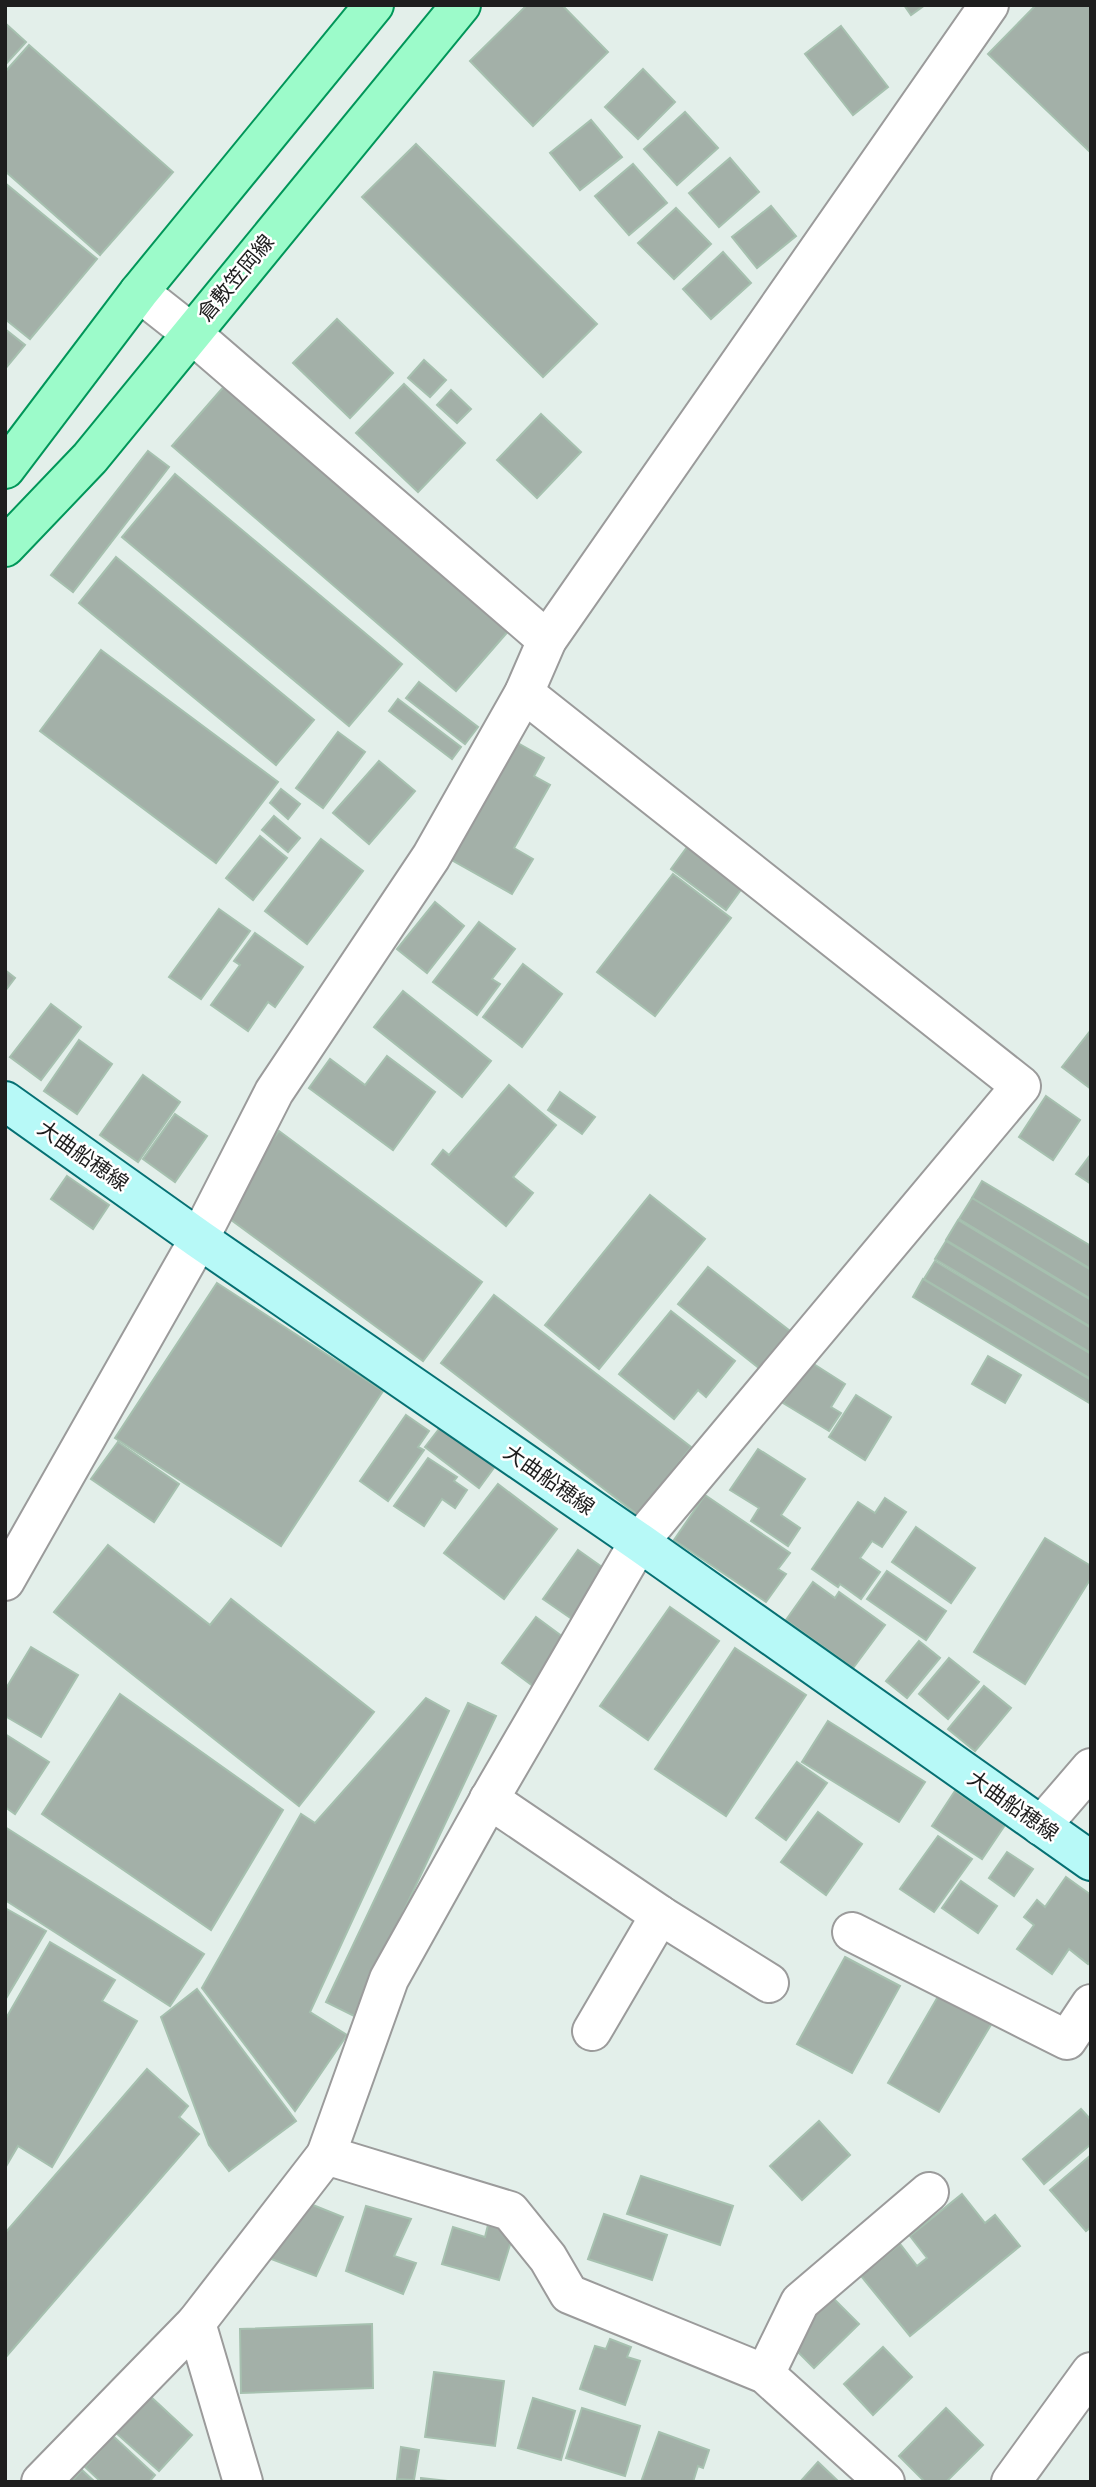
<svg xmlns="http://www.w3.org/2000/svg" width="1096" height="2487" viewBox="0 0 1096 2487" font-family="Cabin,'Noto Sans JP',sans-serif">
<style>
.building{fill:#a3b0a8;stroke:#a6c0af;stroke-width:2}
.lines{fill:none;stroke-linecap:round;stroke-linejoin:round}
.minor-casing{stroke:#9b9b9b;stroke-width:42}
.secondary-casing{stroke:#067073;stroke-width:42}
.primary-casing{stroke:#019659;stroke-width:42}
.minor{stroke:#fff;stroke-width:38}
.secondary{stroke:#b7f9f7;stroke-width:38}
.primary{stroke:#9cfbca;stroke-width:38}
.labels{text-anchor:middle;stroke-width:5;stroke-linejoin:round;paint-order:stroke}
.street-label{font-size:21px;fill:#1e1e1e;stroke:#fff}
</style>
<rect width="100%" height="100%" fill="#e3efea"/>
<g class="building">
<polygon points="527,5 562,5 608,52 533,126 470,61"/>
<polygon points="904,5 925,5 911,15"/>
<polygon points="1036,5 1091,5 1091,153 988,54"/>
<polygon points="5,23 26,42 5,65"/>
<polygon points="841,26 888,87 853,115 805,54"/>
<polygon points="29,45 173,172 100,255 5,171 5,72"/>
<polygon points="643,69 675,102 638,139 605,107"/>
<polygon points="685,112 718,148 677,185 644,149"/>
<polygon points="591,120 622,157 580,190 550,153"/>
<polygon points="416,144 597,324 543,377 362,197"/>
<polygon points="730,158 759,192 719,227 689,193"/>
<polygon points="633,164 667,203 629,235 595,196"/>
<polygon points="5,183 97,259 30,339 5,319"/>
<polygon points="771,206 796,236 757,268 732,237"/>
<polygon points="676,208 711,244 674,279 638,243"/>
<polygon points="723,252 751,283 711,319 683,289"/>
<polygon points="337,319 393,373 350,418 293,363"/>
<polygon points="5,329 25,345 5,369"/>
<polygon points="424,360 446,380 430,397 408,378"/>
<polygon points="227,383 511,628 456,691 172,446"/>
<polygon points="404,384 465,443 418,492 356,433"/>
<polygon points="451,390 471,409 457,423 437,405"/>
<polygon points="541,414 581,452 537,498 497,460"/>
<polygon points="148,451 169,467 73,592 51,575"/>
<polygon points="175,474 402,664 349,726 122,537"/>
<polygon points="116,557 314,720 276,765 79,603"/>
<polygon points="101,650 278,782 216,863 40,731"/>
<polygon points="419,682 478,727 465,744 406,698"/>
<polygon points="398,699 461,747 452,759 389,711"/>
<polygon points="338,732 365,752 323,808 296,788"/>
<polygon points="516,742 544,758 534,776 550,785 514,848 533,859 512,894 450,859"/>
<polygon points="379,761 415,791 369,844 333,813"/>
<polygon points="281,789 300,804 288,819 270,803"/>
<polygon points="274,816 300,838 288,852 262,830"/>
<polygon points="260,836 287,858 253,900 226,878"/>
<polygon points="321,839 363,871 307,944 265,911"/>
<polygon points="693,839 748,880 726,910 671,869"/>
<polygon points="673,874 731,918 655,1016 597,972"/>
<polygon points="435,902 464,926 427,973 397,949"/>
<polygon points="219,909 250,931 201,999 169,977"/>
<polygon points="479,922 515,949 492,979 500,984 477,1015 433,982"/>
<polygon points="255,933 303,967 275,1007 268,1002 248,1031 211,1005 240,965 234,961"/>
<polygon points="523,964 562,994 522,1047 483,1017"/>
<polygon points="5,970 15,978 5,991"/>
<polygon points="403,991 491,1061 462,1097 374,1027"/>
<polygon points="51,1004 81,1027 41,1080 10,1057"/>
<polygon points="1091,1030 1091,1089 1062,1067"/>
<polygon points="79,1040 112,1064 77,1114 44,1091"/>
<polygon points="387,1056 435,1092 393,1150 309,1088 330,1059 365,1085"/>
<polygon points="143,1075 180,1102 138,1162 100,1135"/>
<polygon points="509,1085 556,1125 513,1177 533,1193 506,1226 432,1164 443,1150 449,1155"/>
<polygon points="560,1092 595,1117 582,1134 548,1110"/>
<polygon points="1046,1096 1080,1120 1053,1160 1019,1137"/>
<polygon points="175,1114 207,1136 175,1182 143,1159"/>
<polygon points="279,1131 482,1282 423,1361 219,1211"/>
<polygon points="1091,1154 1091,1184 1076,1174"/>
<polygon points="67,1176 109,1205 93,1229 51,1199"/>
<polygon points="982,1181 1091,1246 1091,1269 972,1198"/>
<polygon points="650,1195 705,1239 599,1369 545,1325"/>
<polygon points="972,1198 1091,1270 1091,1299 959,1219"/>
<polygon points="958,1220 1091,1300 1091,1327 946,1240"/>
<polygon points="946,1241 1091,1328 1091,1353 935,1259"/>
<polygon points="935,1261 1091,1354 1091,1379 924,1279"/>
<polygon points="708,1267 790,1331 759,1368 678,1304"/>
<polygon points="923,1279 1091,1380 1091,1404 913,1297"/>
<polygon points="217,1283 383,1391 281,1546 115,1438"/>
<polygon points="494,1295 691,1447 638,1515 441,1363"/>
<polygon points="671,1311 735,1361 706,1397 698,1390 674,1419 619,1374"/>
<polygon points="988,1356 1021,1375 1005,1403 972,1384"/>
<polygon points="809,1361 845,1384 831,1407 841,1413 829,1431 783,1403"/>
<polygon points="856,1395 891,1417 865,1460 829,1437"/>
<polygon points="406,1415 429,1431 418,1447 424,1450 388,1501 360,1481"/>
<polygon points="443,1424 496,1465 479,1488 425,1447"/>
<polygon points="118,1442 179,1484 154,1522 91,1479"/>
<polygon points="758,1449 805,1479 781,1515 800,1528 788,1546 751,1521 759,1508 730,1490"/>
<polygon points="428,1458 457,1477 454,1481 467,1490 455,1508 442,1499 424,1526 394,1506"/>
<polygon points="498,1484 557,1529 504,1599 444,1553"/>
<polygon points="705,1495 790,1553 778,1569 786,1574 766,1602 674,1540"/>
<polygon points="885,1498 906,1512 882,1547 872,1541 860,1558 880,1572 861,1599 840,1584 838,1587 812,1569 858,1502 875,1513"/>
<polygon points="916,1527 975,1568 951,1603 892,1562"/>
<polygon points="1045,1538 1091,1566 1091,1578 1025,1684 974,1652"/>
<polygon points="108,1545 210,1625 231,1599 374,1712 299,1806 54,1612"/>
<polygon points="578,1550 609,1572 575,1621 543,1599"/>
<polygon points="887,1571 946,1611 926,1640 867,1599"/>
<polygon points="813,1582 835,1598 839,1592 885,1625 853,1668 786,1620"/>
<polygon points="670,1607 719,1641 648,1740 600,1706"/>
<polygon points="536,1617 567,1640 533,1686 502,1663"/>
<polygon points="919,1641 940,1658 907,1698 886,1681"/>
<polygon points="31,1647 78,1675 41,1737 5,1716 5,1690"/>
<polygon points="735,1648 806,1695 726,1816 655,1769"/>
<polygon points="949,1658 979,1682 948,1719 919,1694"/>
<polygon points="984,1686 1011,1708 975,1751 948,1729"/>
<polygon points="120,1694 283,1810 211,1930 42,1814"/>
<polygon points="426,1698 449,1711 310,2012 347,2035 295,2111 202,1988 301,1814 315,1823"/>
<polygon points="468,1703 496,1716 354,2016 326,2002"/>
<polygon points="828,1721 925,1782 899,1822 802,1762"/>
<polygon points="5,1734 49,1762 15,1814 5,1807"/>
<polygon points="797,1762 827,1783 786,1840 756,1818"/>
<polygon points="955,1791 1005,1825 982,1859 932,1826"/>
<polygon points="818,1812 862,1844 826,1895 781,1862"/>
<polygon points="5,1827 204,1954 170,2006 5,1900"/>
<polygon points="938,1836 972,1859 934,1912 900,1889"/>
<polygon points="1007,1852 1033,1869 1014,1896 989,1878"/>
<polygon points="1066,1877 1091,1895 1091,1960 1088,1964 1069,1949 1052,1974 1017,1949 1034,1925 1024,1917 1037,1900 1045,1907"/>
<polygon points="961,1881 997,1906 978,1933 942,1908"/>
<polygon points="5,1908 46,1931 5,2000"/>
<polygon points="50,1942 115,1980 102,2001 137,2021 52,2167 18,2146 5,2168 5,2020"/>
<polygon points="845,1957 900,1986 852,2073 797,2044"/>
<polygon points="197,1989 296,2121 229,2171 209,2145 161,2017"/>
<polygon points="940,1993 992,2023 939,2112 888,2083"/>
<polygon points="147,2069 188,2106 179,2117 199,2134 5,2358 5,2233"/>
<polygon points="1081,2109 1091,2120 1091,2144 1044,2184 1023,2159"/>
<polygon points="819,2121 850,2155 802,2200 770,2166"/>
<polygon points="1091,2155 1091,2227 1086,2231 1050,2190"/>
<polygon points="641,2176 733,2206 720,2245 627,2214"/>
<polygon points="962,2194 985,2223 995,2215 1020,2246 910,2336 861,2276 900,2244 917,2266 927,2258 910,2236"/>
<polygon points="288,2195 343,2217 316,2276 258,2254"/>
<polygon points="366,2206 411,2219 394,2256 416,2263 403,2294 346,2271"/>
<polygon points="604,2214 667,2235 652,2280 588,2259"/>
<polygon points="488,2225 514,2232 499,2280 442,2264 453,2227 485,2237"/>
<polygon points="825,2290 859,2324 814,2368 785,2339"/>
<polygon points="372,2324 373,2388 241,2393 240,2329"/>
<polygon points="610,2339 631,2347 627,2357 640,2361 625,2405 580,2389 595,2346 606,2349"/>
<polygon points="883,2347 912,2377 873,2415 844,2384"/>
<polygon points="434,2372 504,2381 495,2446 425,2437"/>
<polygon points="150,2396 192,2435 159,2471 116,2433"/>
<polygon points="533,2398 575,2411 561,2460 518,2448"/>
<polygon points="582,2408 640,2426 625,2476 566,2458"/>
<polygon points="946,2408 983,2445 946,2482 925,2482 899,2456"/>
<polygon points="659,2432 709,2450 703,2468 698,2466 693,2482 641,2482"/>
<polygon points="113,2436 155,2475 149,2482 101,2482 85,2467"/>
<polygon points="401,2447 419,2450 414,2480 397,2479"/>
<polygon points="818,2462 839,2482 800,2482"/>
<polygon points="82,2470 95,2482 71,2482"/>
<polygon points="421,2478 448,2481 421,2482"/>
</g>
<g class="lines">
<defs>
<g id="minor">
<polyline points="139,292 191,333 547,640"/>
<polyline points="5,1581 199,1239 274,1092 431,857 524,693 547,640 989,5"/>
<polyline points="489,1799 660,1915 769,1983"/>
<polyline points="1041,1826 1091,1768"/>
<polyline points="852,1932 1067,2040 1091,2004"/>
<polyline points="592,2031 660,1915"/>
<polyline points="326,2155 389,1979 494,1791 639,1542 1021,1086 524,693"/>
<polyline points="765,2374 800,2302 929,2192"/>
<polyline points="41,2482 196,2323"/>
<polyline points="243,2482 196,2323 326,2155 510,2211 548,2258 569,2294 765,2374 885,2482"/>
<polyline points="1011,2482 1091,2372"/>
</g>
<polyline id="secondary" points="5,1101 199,1239 639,1542 1091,1861"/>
<g id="primary">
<polyline points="5,469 139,292 374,5"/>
<polyline points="5,547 90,458 461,5"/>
</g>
</defs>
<use href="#minor" class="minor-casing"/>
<use href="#secondary" class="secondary-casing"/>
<use href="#primary" class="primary-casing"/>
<use href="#minor" class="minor"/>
<use href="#secondary" class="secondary"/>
<use href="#primary" class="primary"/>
</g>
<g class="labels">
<g class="street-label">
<text transform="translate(236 278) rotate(-50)" y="7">倉敷笠岡線</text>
<text transform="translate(83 1156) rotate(35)" y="7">大曲船穂線</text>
<text transform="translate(549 1480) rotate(35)" y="7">大曲船穂線</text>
<text transform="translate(1013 1806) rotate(35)" y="7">大曲船穂線</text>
</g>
</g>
<rect width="1096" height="2487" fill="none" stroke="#1e1e1e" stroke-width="14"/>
</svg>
